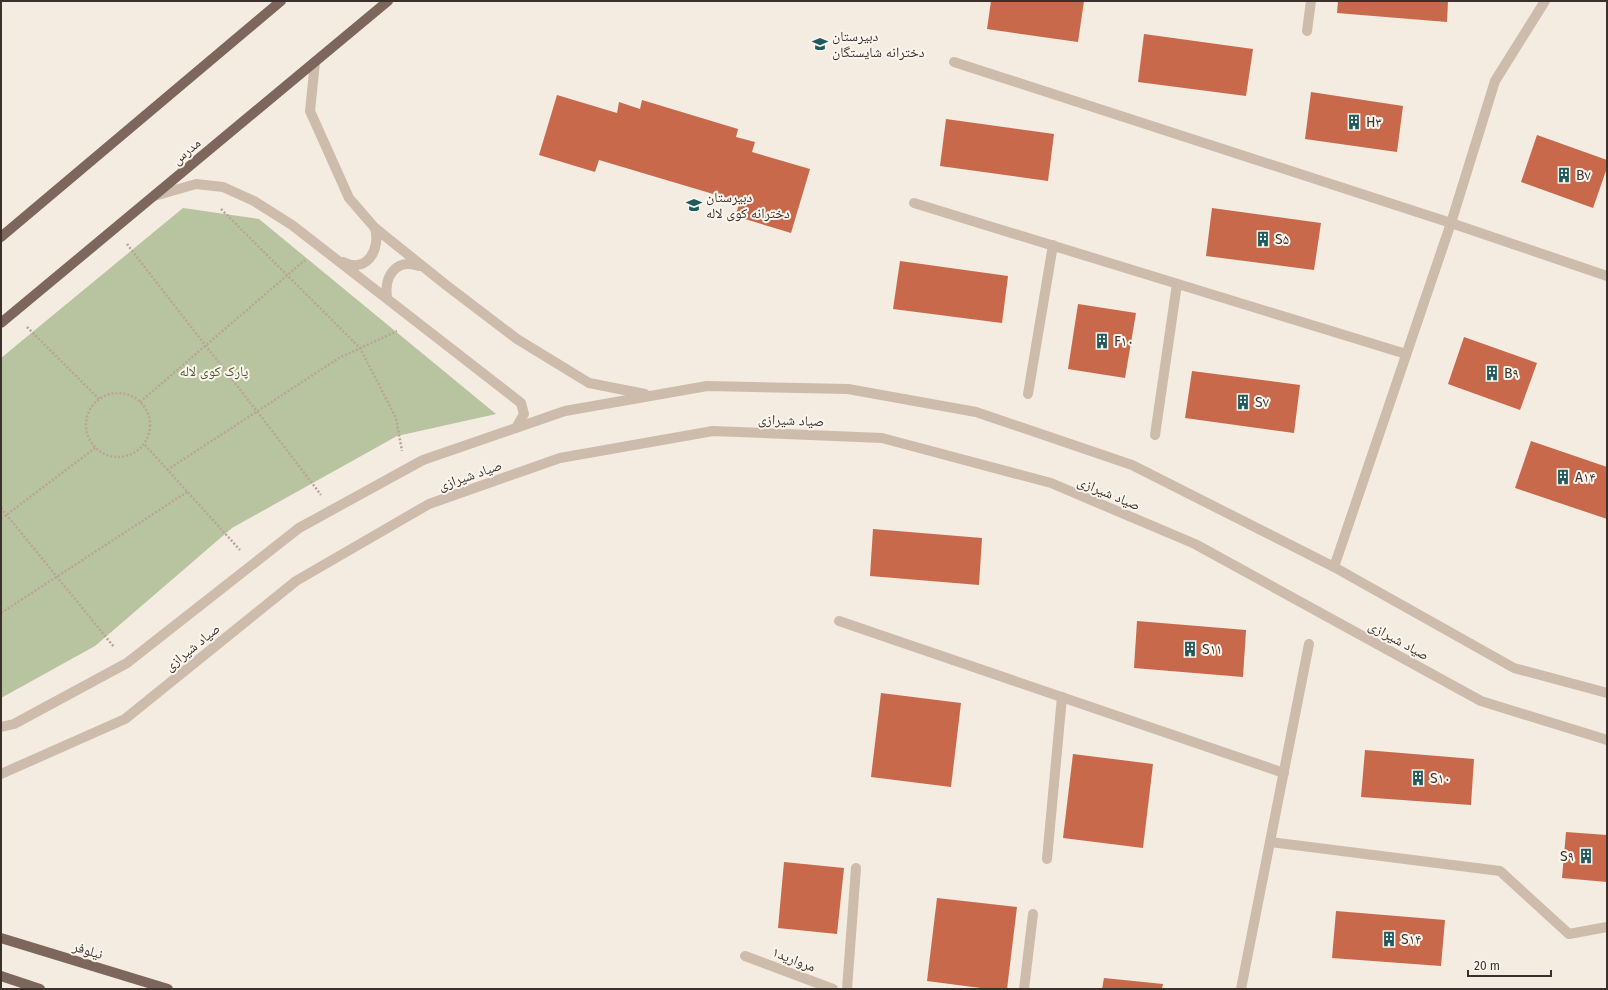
<svg xmlns="http://www.w3.org/2000/svg" width="1608" height="990" viewBox="0 0 1608 990" font-family="'Fira Sans','Noto Naskh Arabic',sans-serif">
<style>
.green{fill:#b8c4a0}
.building{fill:#c8694b}
.lines{fill:none;stroke-linecap:round;stroke-linejoin:round}
.path{stroke:#b9a596;stroke-width:2.5;stroke-dasharray:2 2;stroke-linecap:butt}
.minor{stroke:#cdbbac;stroke-width:10}
.major{stroke:#7d675c;stroke-width:10}
.labels{text-anchor:middle;stroke-width:4;stroke-linejoin:round;paint-order:stroke}
.poi-label{font-size:14px;fill:#3b302b;stroke:#fbf5ee;text-anchor:start}
.street-label{font-size:14px;fill:#3b302b;stroke:#fbf5ee}
.park-label{font-size:14px;fill:#4a5a2e;stroke:#fbf5ee}
</style>
<rect width="100%" height="100%" fill="#f4ebe1"/>
<polygon class="green" points="183,208 259,219 496,414 397,436 232,528 95,646 1,698 1,358"/>
<g class="building">
<polygon points="991,1 1084,1 1078,42 987,29"/>
<polygon points="1338,1 1448,1 1447,22 1337,13"/>
<polygon points="1144,34 1253,49 1246,96 1138,82"/>
<polygon points="1311,92 1403,106 1397,152 1305,139"/>
<polygon points="557,95 617,113 619,102 640,109 642,100 738,129 736,137 755,142 752,152 810,169 791,233 735,216 740,202 599,160 595,172 539,155"/>
<polygon points="946,119 1054,134 1048,181 940,166"/>
<polygon points="1537,135 1607,160 1607,168 1593,208 1521,182"/>
<polygon points="1212,208 1321,223 1314,270 1206,256"/>
<polygon points="900,261 1008,276 1002,323 893,309"/>
<polygon points="1078,304 1136,313 1125,378 1068,369"/>
<polygon points="1464,337 1537,363 1520,410 1448,384"/>
<polygon points="1192,371 1300,385 1294,433 1185,418"/>
<polygon points="1531,441 1607,467 1607,519 1515,488"/>
<polygon points="873,529 982,538 979,585 870,576"/>
<polygon points="1137,621 1246,630 1243,677 1134,668"/>
<polygon points="881,693 961,703 951,787 871,777"/>
<polygon points="1365,750 1474,759 1471,805 1361,797"/>
<polygon points="1073,754 1153,764 1143,848 1063,838"/>
<polygon points="1566,832 1607,835 1607,882 1562,878"/>
<polygon points="784,862 844,868 837,934 778,928"/>
<polygon points="937,898 1017,907 1007,989 988,989 927,981"/>
<polygon points="1336,911 1445,920 1441,966 1332,958"/>
<polygon points="1104,978 1163,984 1162,989 1102,989"/>
</g>
<g class="lines">
<g class="path">
<polyline points="221,209 360,348 396,418 402,451"/>
<path d="M 127,244 C 191,328 257,410 321,495"/>
<polyline points="27,327 99,399"/>
<circle cx="118" cy="425" r="32"/>
<polyline points="140,402 305,260"/>
<polyline points="145,445 240,550"/>
<polyline points="167,470 339,358 397,331"/>
<polyline points="1,508 114,647"/>
<polyline points="1,519 95,448"/>
<polyline points="1,613 187,492"/>
</g>
<g class="minor">
<polyline points="1307,31 1311,1"/>
<polyline points="315,62 310,111 349,198 375,228 446,285 517,339 589,383 645,394"/>
<polyline points="954,62 1451,223 1607,276"/>
<polyline points="154,196 196,184 223,187 254,201 292,225 521,403 524,414 516,428"/>
<polyline points="914,203 1406,354"/>
<path d="M 343,262 C 367,274 381,249 375,228"/>
<path d="M 387,298 C 384,277 395,258 419,266"/>
<polyline points="1028,394 1053,245"/>
<polyline points="1155,435 1177,284"/>
<polyline points="1334,567 1451,223 1495,81 1545,1"/>
<polyline points="839,621 1284,773"/>
<polyline points="1,727 14,724 127,663 299,528 423,460 565,411 707,386 848,389 976,412 1132,465 1334,567 1514,668 1607,693"/>
<polyline points="1,774 125,719 296,581 429,504 560,458 713,431 882,438 1051,483 1195,544 1481,701 1607,740"/>
<polyline points="1270,842 1500,871 1569,934 1607,927"/>
<polyline points="1047,859 1062,697"/>
<polyline points="745,956 833,989"/>
<polyline points="847,989 856,868"/>
<polyline points="1024,989 1033,914"/>
<polyline points="1241,989 1309,644"/>
</g>
<g class="major">
<polyline points="1,237 281,1"/>
<polyline points="1,323 388,1"/>
<polyline points="1,938 168,989"/>
<polyline points="1,976 40,989"/>
</g>
</g>
<defs>
<symbol id="school-bare" viewBox="-9 -9 18 18"><path d="M0-5L7-2L0 1L-7-2ZM-4 1L0 2.5L4 1V4Q0 6-4 4Z" fill="#1f5a5e" stroke="#fbf5ee" stroke-width="2.5" paint-order="stroke"/></symbol>
<symbol id="building-bare" viewBox="-9 -9 18 18"><path d="M-4-6H4V6H1V3H-1V6H-4ZM-2.5-4.3h1.7v1.8h-1.7ZM.8-4.3h1.7v1.8H.8ZM-2.5-1h1.7V.8h-1.7ZM.8-1h1.7V.8H.8Z" fill="#1f5a5e" stroke="#fbf5ee" stroke-width="2.5" paint-order="stroke"/></symbol>
</defs>
<g fill-rule="evenodd">
<use href="#school-bare" x="809" y="33" width="22" height="22"/>
<use href="#building-bare" x="1343" y="111" width="22" height="22"/>
<use href="#building-bare" x="1553" y="164" width="22" height="22"/>
<use href="#school-bare" x="683" y="194" width="22" height="22"/>
<use href="#building-bare" x="1252" y="228" width="22" height="22"/>
<use href="#building-bare" x="1091" y="330" width="22" height="22"/>
<use href="#building-bare" x="1481" y="362" width="22" height="22"/>
<use href="#building-bare" x="1232" y="391" width="22" height="22"/>
<use href="#building-bare" x="1552" y="466" width="22" height="22"/>
<use href="#building-bare" x="1179" y="638" width="22" height="22"/>
<use href="#building-bare" x="1407" y="767" width="22" height="22"/>
<use href="#building-bare" x="1575" y="845" width="22" height="22"/>
<use href="#building-bare" x="1378" y="928" width="22" height="22"/>
</g>
<g class="labels">
<g class="poi-label">
<text x="832" y="41">دبیرستان<tspan x="832" dy="16">دخترانه شایستگان</tspan></text>
<text x="1366" y="127">H۳</text>
<text x="1576" y="180">B۷</text>
<text x="706" y="202">دبیرستان<tspan x="706" dy="16">دخترانه کوی لاله</tspan></text>
<text x="1275" y="244">S۵</text>
<text x="1114" y="346">F۱۰</text>
<text x="1504" y="378">B۹</text>
<text x="1255" y="407">S۷</text>
<text x="1575" y="482">A۱۴</text>
<text x="1202" y="654">S۱۱</text>
<text x="1430" y="783">S۱۰</text>
<text x="1574" y="861" text-anchor="end">S۹</text>
<text x="1401" y="944">S۱۴</text>
</g>
<g class="street-label">
<text transform="translate(186 151) rotate(-40)" y="5">مدرس</text>
<text transform="translate(791 420) rotate(2)" y="5">صیاد شیرازی</text>
<text transform="translate(470 475) rotate(-19)" y="5">صیاد شیرازی</text>
<text transform="translate(1109 493) rotate(23)" y="5">صیاد شیرازی</text>
<text transform="translate(1399 640) rotate(29)" y="5">صیاد شیرازی</text>
<text transform="translate(192 647) rotate(-39)" y="5">صیاد شیرازی</text>
<text transform="translate(88 950) rotate(17)" y="5">نیلوفر</text>
<text transform="translate(794 959) rotate(21)" y="5">مروارید۱</text>
</g>
<g class="park-label">
<text x="214" y="376">پارک کوی لاله</text>
</g>
</g>
<rect width="1608" height="990" fill="none" stroke="#3b302b" stroke-width="4"/>
<path d="M1468 970v6h83v-6" fill="none" stroke="#3b302b" stroke-width="2"/>
<text x="1474" y="970" font-size="12" fill="#3b302b" stroke="#fbf5ee" stroke-width="3" paint-order="stroke">20 m</text>
</svg>
